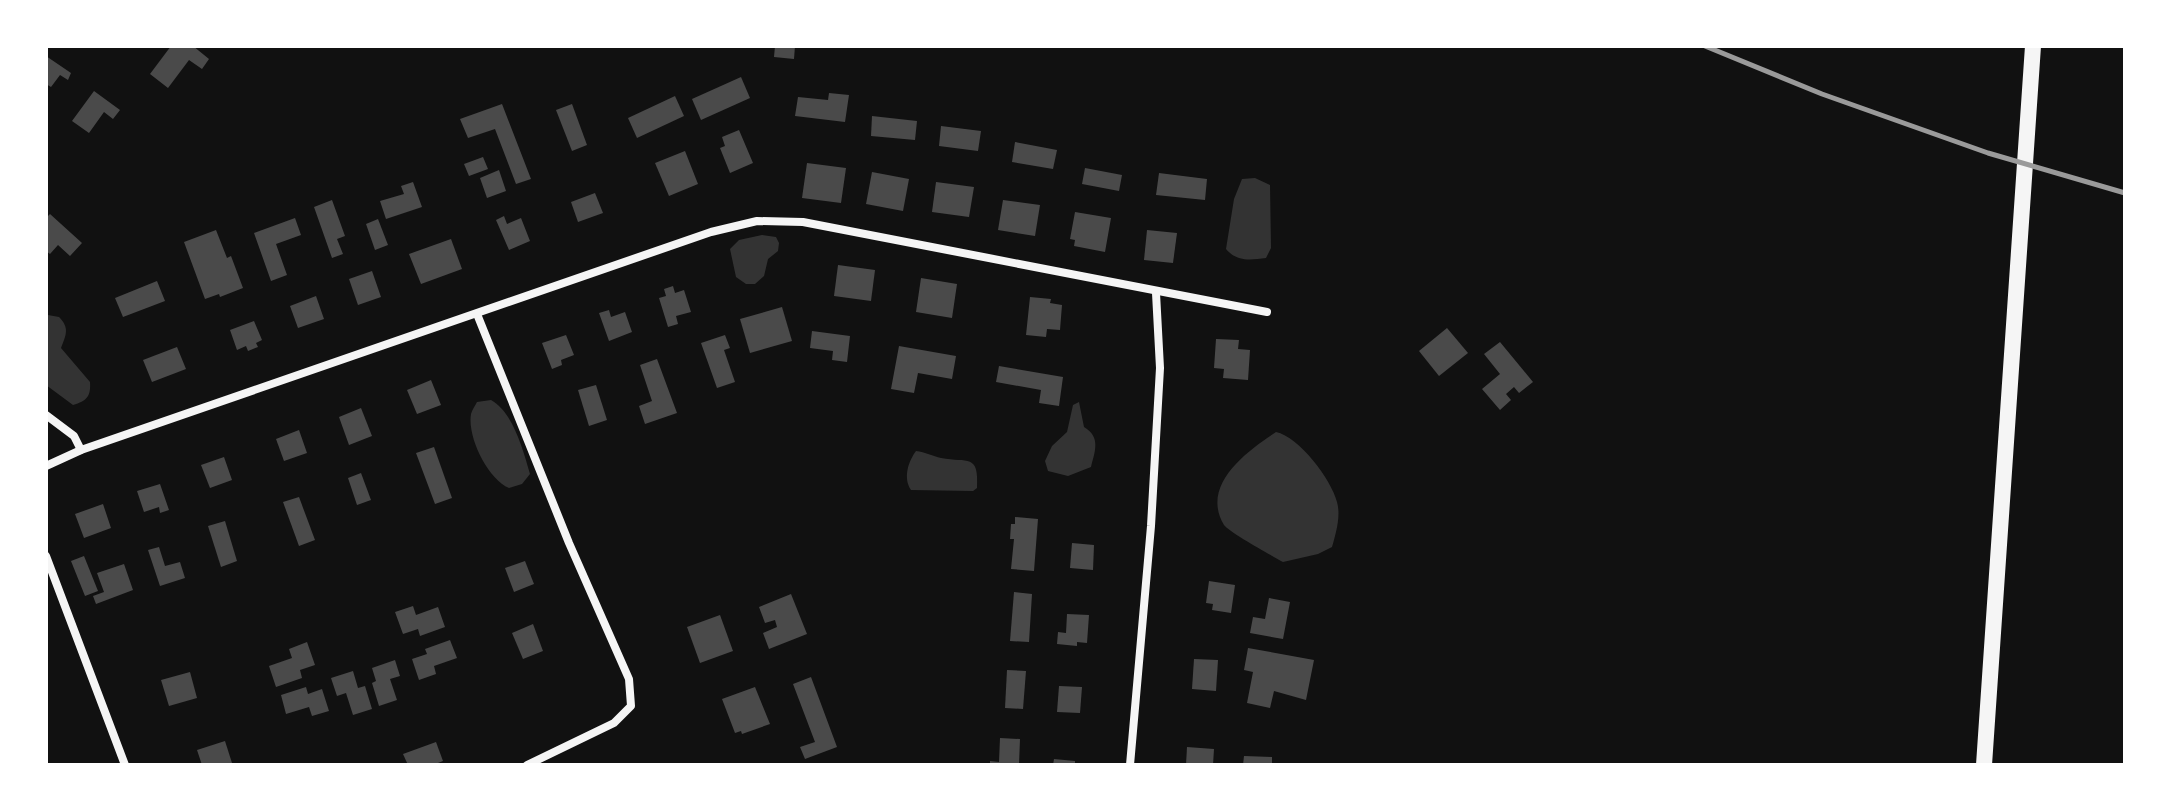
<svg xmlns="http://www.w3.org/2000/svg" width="2171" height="811" viewBox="0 0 2171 811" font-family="'Fira Sans Condensed',sans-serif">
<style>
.water{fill:#333}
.building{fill:#4a4a4a}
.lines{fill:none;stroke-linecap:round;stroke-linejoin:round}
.minor{stroke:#f5f5f5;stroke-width:8}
.primary{stroke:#f5f5f5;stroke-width:16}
.rail{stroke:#9a9a9a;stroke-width:5}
</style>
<rect width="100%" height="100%" fill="#111"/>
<g class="water">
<path d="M 1255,178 L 1270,185 L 1271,248 L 1266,258 C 1250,260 1237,262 1226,249 L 1234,199 L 1242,179 Z"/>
<polygon points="762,235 776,237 779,243 778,251 768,259 764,276 755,284 746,284 736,277 730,249 739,240"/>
<path d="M 48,315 L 59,317 C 70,328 66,335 61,348 L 90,382 C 91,396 87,401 73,405 L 46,385 Z"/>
<path d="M 491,400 C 513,412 523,450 530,474 L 522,484 L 509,488 C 488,479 467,437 471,414 C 472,410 475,406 477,402 Z"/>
<path d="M 1079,402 L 1084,427 C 1101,437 1095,451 1091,467 L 1068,476 L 1048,471 L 1045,461 L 1052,446 L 1067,432 L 1073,405 Z"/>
<path d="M 1276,432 C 1299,437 1331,479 1337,502 C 1341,516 1336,533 1332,547 L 1318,554 L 1283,562 C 1271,555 1230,533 1224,525 C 1200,485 1247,451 1276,432 Z"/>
<path d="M 916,451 C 925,452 933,456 941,458 C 968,463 979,453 977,488 L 973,491 L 911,490 C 903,478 908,462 916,451 Z"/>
</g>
<g class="building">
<polygon points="171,46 193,46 209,59 202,69 189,60 168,88 150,74"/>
<polygon points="775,46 795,46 794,59 774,57"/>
<polygon points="46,56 71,73 68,80 60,75 51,87 46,84"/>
<polygon points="741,77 750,98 701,120 692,99"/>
<polygon points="94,91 120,110 113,119 104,112 89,133 72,121"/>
<polygon points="829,93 849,95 845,122 795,116 798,97 828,100"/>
<polygon points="675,96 684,116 637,138 628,118"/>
<polygon points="502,104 531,179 516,184 495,129 468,138 460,119"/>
<polygon points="572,104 587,145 572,151 556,110"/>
<polygon points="872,116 917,121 915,140 871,136"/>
<polygon points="941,126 981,131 978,151 939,146"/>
<polygon points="739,130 753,163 730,173 720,148 725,146 722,137"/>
<polygon points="1015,142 1057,150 1053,169 1012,162"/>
<polygon points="685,151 698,184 669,196 655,163"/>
<polygon points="483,157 488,169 469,176 464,164"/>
<polygon points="807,163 846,168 841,203 802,198"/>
<polygon points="1085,168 1122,175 1119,191 1082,184"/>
<polygon points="499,170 506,191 487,198 480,178"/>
<polygon points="872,172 909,179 903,211 866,204"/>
<polygon points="1159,173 1207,179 1205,200 1156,195"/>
<polygon points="413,182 422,207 386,219 380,201 404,194 401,186"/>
<polygon points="936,182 974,187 969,217 932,212"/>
<polygon points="595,193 603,213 578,222 571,202"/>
<polygon points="332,200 345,236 337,239 343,254 332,258 314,207"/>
<polygon points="1003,200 1040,205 1035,236 998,230"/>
<polygon points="1075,212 1111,218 1105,252 1074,246 1075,240 1070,239"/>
<polygon points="50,214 82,243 70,256 58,245 50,254 46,251 46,218"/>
<polygon points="504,216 507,224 521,218 530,241 509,250 496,220"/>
<polygon points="295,218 301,235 276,244 287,275 271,281 254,233"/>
<polygon points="378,219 388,245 375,250 366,224"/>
<polygon points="216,230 227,258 231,256 243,288 220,297 219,294 205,299 184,242"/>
<polygon points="1147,230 1177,233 1173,263 1144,260"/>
<polygon points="451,239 462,269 421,284 409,254"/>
<polygon points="838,265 875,270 871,301 834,296"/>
<polygon points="372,271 381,297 358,305 349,279"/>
<polygon points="921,278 957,284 952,318 916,312"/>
<polygon points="157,281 165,301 123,317 115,298"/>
<polygon points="673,286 675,293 684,290 691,312 676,316 678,324 668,327 659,298 666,296 664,289"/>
<polygon points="316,296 324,319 298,328 290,306"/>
<polygon points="1030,297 1051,299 1050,303 1062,305 1060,330 1047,329 1046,337 1026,335"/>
<polygon points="782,307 792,341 750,353 740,319"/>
<polygon points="609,310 611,317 625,312 632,332 609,341 599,313"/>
<polygon points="254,321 262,340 256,343 258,347 248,351 246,346 237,350 230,330"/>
<polygon points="1447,328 1468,353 1439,376 1419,351"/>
<polygon points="812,331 850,336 847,362 832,360 833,351 810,348"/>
<polygon points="566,335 574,355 561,360 562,365 552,369 542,343"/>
<polygon points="725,335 730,348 724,350 735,382 717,388 701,343"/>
<polygon points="1216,339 1239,340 1238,349 1250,350 1248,380 1223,378 1224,369 1214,368"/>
<polygon points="1500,342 1533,382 1519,393 1514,387 1506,394 1511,400 1500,410 1482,389 1500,374 1484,354"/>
<polygon points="899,346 956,356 952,379 918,373 914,393 891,389"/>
<polygon points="177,347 186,369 152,382 143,360"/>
<polygon points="657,359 677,413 645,424 639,406 652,401 640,365"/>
<polygon points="999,366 1063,377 1059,406 1039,403 1041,390 996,382"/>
<polygon points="431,380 441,405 417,414 407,390"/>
<polygon points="596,385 607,420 589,426 578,390"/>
<polygon points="361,408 372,436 349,445 339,417"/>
<polygon points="299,430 307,453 284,461 276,439"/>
<polygon points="434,447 452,498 435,504 416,453"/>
<polygon points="224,457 232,480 210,488 201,465"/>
<polygon points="361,473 371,500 357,505 348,478"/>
<polygon points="160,484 169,510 160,513 159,507 144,512 137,491"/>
<polygon points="299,497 315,540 299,546 283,502"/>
<polygon points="103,504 111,528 84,538 75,514"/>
<polygon points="1015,517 1038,519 1034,571 1011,569 1014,539 1010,539 1011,524 1015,524"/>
<polygon points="225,521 237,561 221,567 208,526"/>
<polygon points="1072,543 1094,545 1093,570 1070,568"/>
<polygon points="159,547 165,566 180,562 185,578 160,586 148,550"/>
<polygon points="84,556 98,591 85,596 71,561"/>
<polygon points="525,561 534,584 514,592 505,568"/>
<polygon points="124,564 133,590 96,604 93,596 104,592 97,573"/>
<polygon points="1209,581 1235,585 1231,613 1212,610 1213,604 1206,603"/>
<polygon points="1014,592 1032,594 1029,642 1010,641"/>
<polygon points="791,594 807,634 769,649 763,633 777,627 775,620 765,623 759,607"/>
<polygon points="1269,598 1290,602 1283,639 1250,633 1253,617 1265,619"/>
<polygon points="413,606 416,615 438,607 445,627 420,636 418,629 403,634 395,612"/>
<polygon points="1067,614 1089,615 1087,643 1077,642 1077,646 1057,644 1058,632 1066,633"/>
<polygon points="720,615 733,651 700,663 687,627"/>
<polygon points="533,624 543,651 523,659 512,633"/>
<polygon points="450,640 457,658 434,666 436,674 419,680 412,659 427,654 425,649"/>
<polygon points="307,642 315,665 300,670 302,678 276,687 269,666 292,658 289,649"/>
<polygon points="1248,648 1314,660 1306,700 1274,691 1270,708 1247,703 1253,672 1244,670"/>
<polygon points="1194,659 1218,660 1216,691 1192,689"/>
<polygon points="395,660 400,676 390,679 397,700 379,706 372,683 376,681 372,668"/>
<polygon points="1007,670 1026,671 1023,709 1005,708"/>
<polygon points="353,671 358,688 365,686 372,709 353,715 346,693 337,696 331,678"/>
<polygon points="190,672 197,698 169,706 161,680"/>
<polygon points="811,677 837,747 805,759 800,747 815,742 793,684"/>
<polygon points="1059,686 1082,687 1080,713 1057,712"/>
<polygon points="306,687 308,694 322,689 329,711 312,716 309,707 286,714 281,695"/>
<polygon points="755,687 770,724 742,734 741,731 735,733 722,699"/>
<polygon points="1000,738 1020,739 1019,765 990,765 990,761 999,762"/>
<polygon points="225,741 232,763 202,765 197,750"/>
<polygon points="436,742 443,761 433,765 408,765 403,754"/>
<polygon points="1187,747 1214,749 1213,765 1186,765"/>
<polygon points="1244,756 1272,757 1272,765 1243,765"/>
<polygon points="1054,759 1075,761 1075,765 1053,765"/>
</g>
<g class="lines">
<g class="minor">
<polyline points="477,314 569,543 629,679 631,706 614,723 527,765"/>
<polyline points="46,415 74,436 81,450"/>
<polyline points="46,466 81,450 711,232 757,221 803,222 1267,312"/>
<polyline points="46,556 125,765"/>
<polyline points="1130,765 1151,526 1160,368 1156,293"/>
</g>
<polyline class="primary" points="1984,765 2033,46"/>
<polyline class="rail" points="1705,46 1822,94 1988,153 2125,193"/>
</g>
<rect width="2171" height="811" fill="none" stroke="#ffffff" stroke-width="96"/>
</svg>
